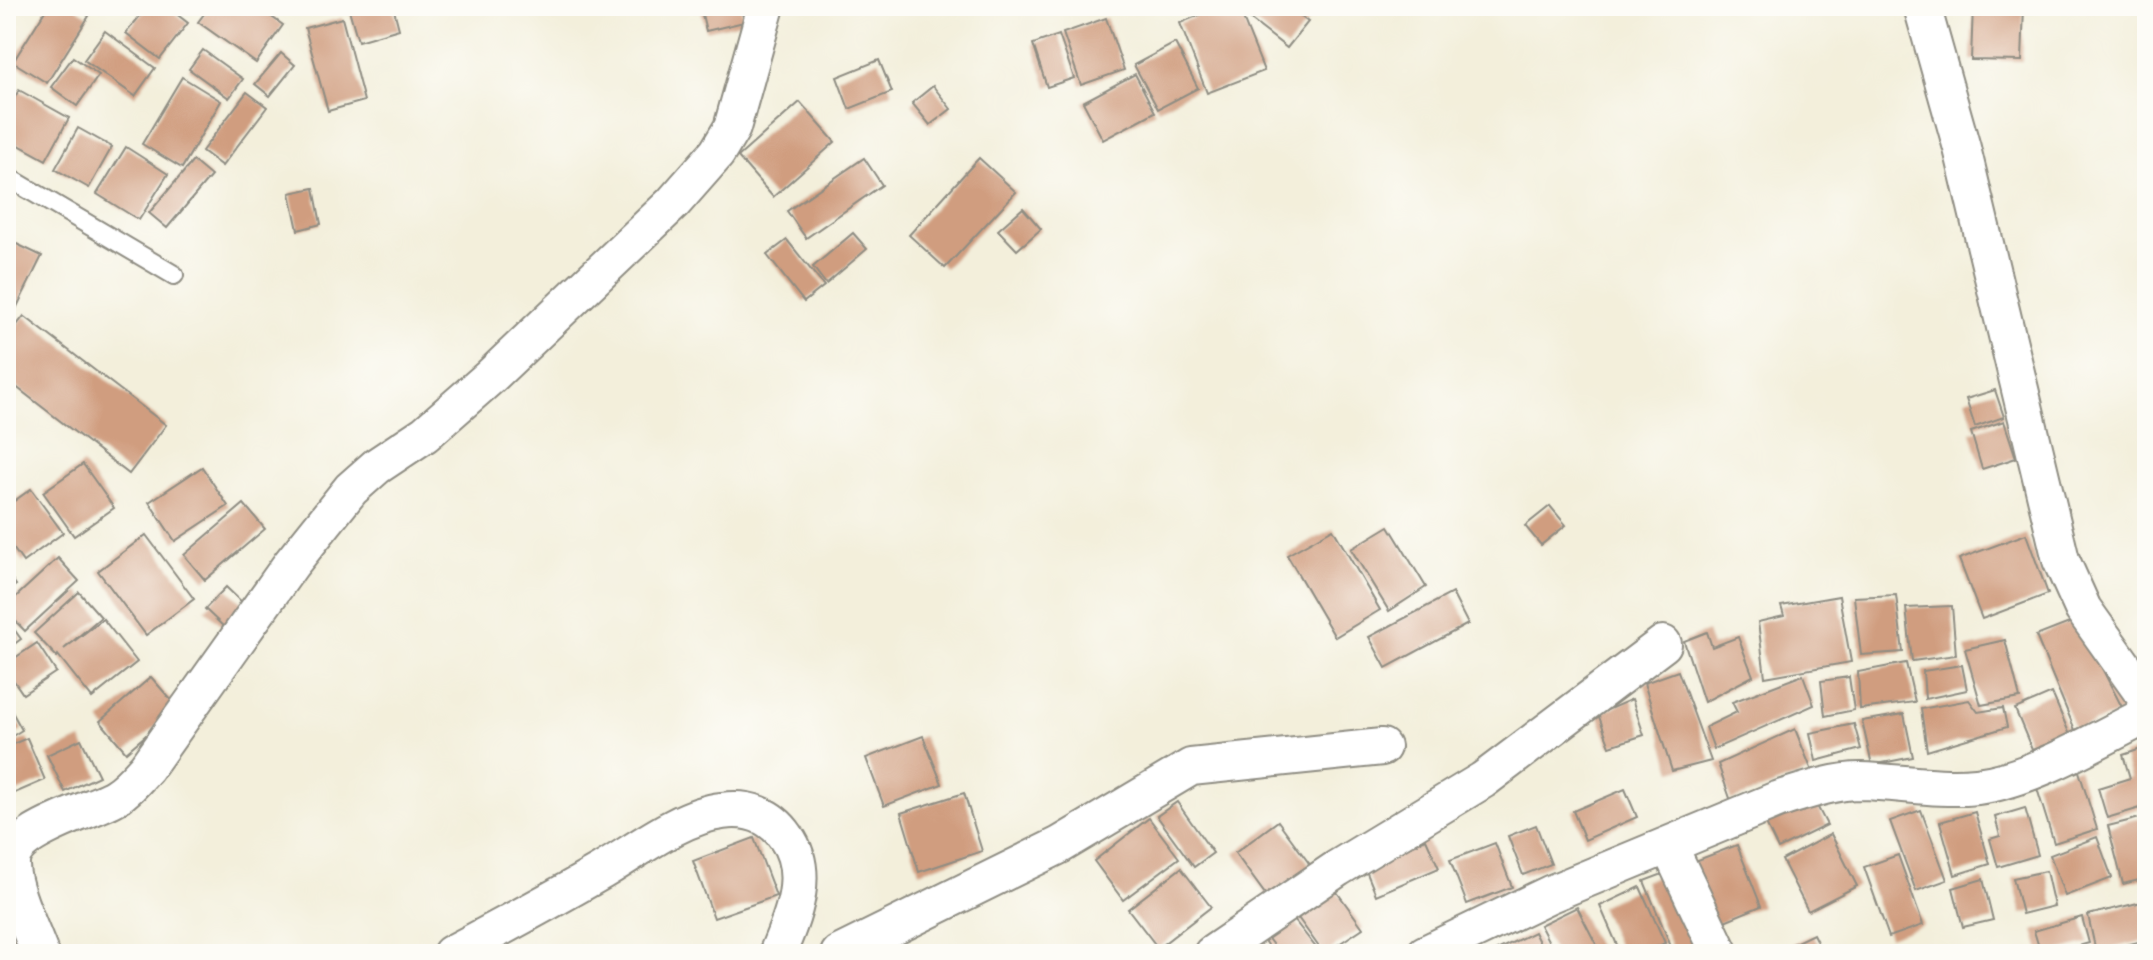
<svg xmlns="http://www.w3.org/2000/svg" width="2153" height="960" viewBox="0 0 2153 960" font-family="Caveat,sans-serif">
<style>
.building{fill:#d09d7f}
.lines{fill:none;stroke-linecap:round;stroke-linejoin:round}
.service-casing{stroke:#8f8d83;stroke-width:22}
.minor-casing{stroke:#8f8d83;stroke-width:40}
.service{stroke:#fff;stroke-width:18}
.minor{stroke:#fff;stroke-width:36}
</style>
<rect width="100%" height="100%" fill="#fdfcf7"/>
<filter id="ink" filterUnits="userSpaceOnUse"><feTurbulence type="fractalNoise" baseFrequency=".0125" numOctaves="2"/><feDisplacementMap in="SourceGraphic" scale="16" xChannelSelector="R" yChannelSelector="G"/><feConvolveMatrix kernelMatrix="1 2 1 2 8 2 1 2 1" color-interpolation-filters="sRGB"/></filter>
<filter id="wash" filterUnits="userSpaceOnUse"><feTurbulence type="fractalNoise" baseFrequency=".006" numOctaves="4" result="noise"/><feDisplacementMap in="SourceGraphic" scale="32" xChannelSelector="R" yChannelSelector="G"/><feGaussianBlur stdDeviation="1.8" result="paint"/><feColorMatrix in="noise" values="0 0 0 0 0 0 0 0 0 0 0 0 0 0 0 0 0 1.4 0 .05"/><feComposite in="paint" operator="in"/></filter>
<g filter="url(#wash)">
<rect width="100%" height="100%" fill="#f3efdb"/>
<g id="blocks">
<g class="building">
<polygon points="48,6 73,6 89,16 47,83 13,62"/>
<polygon points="148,6 166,6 188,23 160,59 126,33"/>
<polygon points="210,6 256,6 283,25 256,63 198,22"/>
<polygon points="348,6 393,6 399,29 358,41"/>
<polygon points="700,6 741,6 744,22 706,31"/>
<polygon points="1221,6 1238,6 1264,71 1207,93 1180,23"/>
<polygon points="1262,6 1287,6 1308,22 1287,48 1251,20"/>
<polygon points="1973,6 2024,6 2022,61 1971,60"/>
<polygon points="342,18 364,101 328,111 305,28"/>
<polygon points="1106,18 1124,70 1081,85 1063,33"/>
<polygon points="105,31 155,68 135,96 84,60"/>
<polygon points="1059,35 1074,78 1047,87 1033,44"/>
<polygon points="1175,43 1198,88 1158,109 1134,65"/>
<polygon points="203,50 243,79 229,98 189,69"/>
<polygon points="281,53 295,65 270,96 255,84"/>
<polygon points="73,57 99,75 77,106 51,87"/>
<polygon points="879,60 892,92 849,109 837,77"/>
<polygon points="1135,74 1155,112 1103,140 1083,102"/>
<polygon points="182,77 221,101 182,168 142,144"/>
<polygon points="933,86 951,109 930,125 912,103"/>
<polygon points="19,90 69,118 46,160 6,138 6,112"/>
<polygon points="247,92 267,107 222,166 202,151"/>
<polygon points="800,102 835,142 773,197 738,157"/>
<polygon points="78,128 112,147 89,188 55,169"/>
<polygon points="126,147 168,174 139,220 97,194"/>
<polygon points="864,158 882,185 806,238 787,211"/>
<polygon points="979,158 1016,192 945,268 909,235"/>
<polygon points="193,161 211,176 167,228 149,213"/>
<polygon points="314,188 321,224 298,230 290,193"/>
<polygon points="1023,208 1041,229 1017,250 998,230"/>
<polygon points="853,233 867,249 826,284 813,267"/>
<polygon points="6,239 42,256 6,329"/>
<polygon points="787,240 824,286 804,302 767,255"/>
<polygon points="24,316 166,425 129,474 6,379 6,339"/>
<polygon points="1995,390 2004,417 1975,427 1966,399"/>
<polygon points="2004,421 2016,458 1982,469 1971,432"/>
<polygon points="83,464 114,508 74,536 43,492"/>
<polygon points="202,467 228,506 175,541 149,502"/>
<polygon points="31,489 63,533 23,562 6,538 6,507"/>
<polygon points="244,504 265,529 205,580 184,555"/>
<polygon points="1550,506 1566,525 1541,545 1525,526"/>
<polygon points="1389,526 1426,587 1389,611 1351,549"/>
<polygon points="1333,529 1380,610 1335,637 1287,555"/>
<polygon points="2026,534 2048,594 1982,619 1959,559"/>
<polygon points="146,535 194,599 146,635 98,571"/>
<polygon points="58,558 79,581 25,631 6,611 6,606"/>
<polygon points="6,571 16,585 6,592"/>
<polygon points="226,587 246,606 225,628 205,609"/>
<polygon points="79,592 101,617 64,649 103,619 137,662 92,698 58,655 57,657 34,633"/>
<polygon points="1452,593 1468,624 1386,668 1369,637"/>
<polygon points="1896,595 1903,652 1861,655 1854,597"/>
<polygon points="1839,596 1851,662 1765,677 1758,622 1784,616 1781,606"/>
<polygon points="1952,606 1956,655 1912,661 1906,608"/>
<polygon points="6,618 21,639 6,650"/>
<polygon points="2077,620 2124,711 2075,730 2036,636"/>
<polygon points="1707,632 1712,647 1738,637 1753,676 1704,702 1684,641"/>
<polygon points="2005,640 2020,698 1981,705 1965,649"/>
<polygon points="37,643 56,672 23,694 6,669 6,664"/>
<polygon points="1906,663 1915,702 1860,709 1858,672"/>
<polygon points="1962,665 1967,690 1925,699 1923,671"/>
<polygon points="1678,671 1711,761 1672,771 1644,683"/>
<polygon points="1803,675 1814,705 1714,749 1706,727 1737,712 1732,702"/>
<polygon points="151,677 178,708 126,752 100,721"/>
<polygon points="1849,677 1854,710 1825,716 1821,681"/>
<polygon points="2052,693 2070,735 2032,750 2015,709"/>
<polygon points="1632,699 1644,735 1610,746 1598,714"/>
<polygon points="1969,700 1978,712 2003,708 2007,727 1927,751 1921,709"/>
<polygon points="6,701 22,730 6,740"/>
<polygon points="1904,714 1913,757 1872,765 1862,721"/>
<polygon points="1854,724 1861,749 1816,761 1810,733"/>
<polygon points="1795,729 1812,771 1731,801 1718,764"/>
<polygon points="923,736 942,784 884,806 866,758"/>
<polygon points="27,738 45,780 8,796 6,747"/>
<polygon points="81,739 99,776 65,792 47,755"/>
<polygon points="2144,748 2147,760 2147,806 2107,818 2098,788 2130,778 2123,755"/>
<polygon points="2078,768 2097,829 2054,843 2035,782"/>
<polygon points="1625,789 1637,817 1585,840 1573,811"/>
<polygon points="964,793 982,851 919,872 901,813"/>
<polygon points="1813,798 1827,825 1778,849 1765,822"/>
<polygon points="1177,802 1213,853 1194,867 1157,816"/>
<polygon points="2025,808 2038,855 1998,867 1990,839 2000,836 1995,817"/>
<polygon points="1921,810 1947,880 1916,891 1890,821"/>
<polygon points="1975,812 1990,864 1955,875 1940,822"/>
<polygon points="2144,817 2147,830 2147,878 2123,884 2108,826"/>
<polygon points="1149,818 1179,858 1123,900 1094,861"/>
<polygon points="1278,821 1311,866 1268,898 1235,853"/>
<polygon points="1536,825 1551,864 1523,875 1508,836"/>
<polygon points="1831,834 1857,886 1808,911 1782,860"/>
<polygon points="2097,837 2112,878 2065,896 2050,855"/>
<polygon points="754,838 776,896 714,918 693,861"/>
<polygon points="1426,839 1439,868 1376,895 1364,866"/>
<polygon points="1495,843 1512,887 1467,904 1450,860"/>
<polygon points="1737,845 1761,906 1715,925 1690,863"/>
<polygon points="1898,855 1923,925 1889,937 1864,867"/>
<polygon points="1181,868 1211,907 1158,948 1128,909"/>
<polygon points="1676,869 1705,942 1674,954 1644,881"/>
<polygon points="2046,871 2054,906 2022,914 2013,878"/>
<polygon points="1983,879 1993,920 1963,927 1953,888"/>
<polygon points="1329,881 1363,928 1324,954 1291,908"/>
<polygon points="1640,887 1665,943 1641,954 1621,954 1600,906"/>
<polygon points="6,896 27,954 6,954"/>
<polygon points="2142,902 2147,925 2147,940 2096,952 2088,915"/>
<polygon points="1577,907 1601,954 1555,954 1540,925"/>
<polygon points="1287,911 1321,954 1280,954 1262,931"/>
<polygon points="2082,917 2089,943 2051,954 2041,954 2034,931"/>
<polygon points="1534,932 1545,954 1489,954"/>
<polygon points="1259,933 1273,954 1230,954"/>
<polygon points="1813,934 1823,954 1772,954"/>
</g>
</g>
</g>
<g filter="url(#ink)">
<use href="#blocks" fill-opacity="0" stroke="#8f8d83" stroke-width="2"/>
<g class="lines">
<defs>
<polyline id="service" points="6,176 174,275"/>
<g id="minor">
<polyline points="1922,6 1962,148 2061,560 2083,609 2147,699"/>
<polyline points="1669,846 1720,954"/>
<path d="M 40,954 C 31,929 12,892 11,866 C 8,831 90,812 115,797 C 127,790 136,779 146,768 L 291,564 L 351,489 L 377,466 L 425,434 L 490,377 L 673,203 L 717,153 L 732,128 L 766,6"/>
<path d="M 451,954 C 502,927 552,900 602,871 C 636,851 682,815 722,811 C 748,807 771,815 786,837 C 812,873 792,919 777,954"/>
<polyline points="839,954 1060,845 1191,767 1382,747"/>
<polyline points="1212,954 1338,868 1483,780 1663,644"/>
<path d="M 1425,954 L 1550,894 L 1777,800 C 1803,792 1833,781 1861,781 C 1900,782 1938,790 1977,786 C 2031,780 2098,739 2147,715"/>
</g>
</defs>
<use href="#service" class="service-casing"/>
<use href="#minor" class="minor-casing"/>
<use href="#service" class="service"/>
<use href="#minor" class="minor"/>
</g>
</g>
<rect width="2153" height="960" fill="none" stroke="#fdfcf7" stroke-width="32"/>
</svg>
